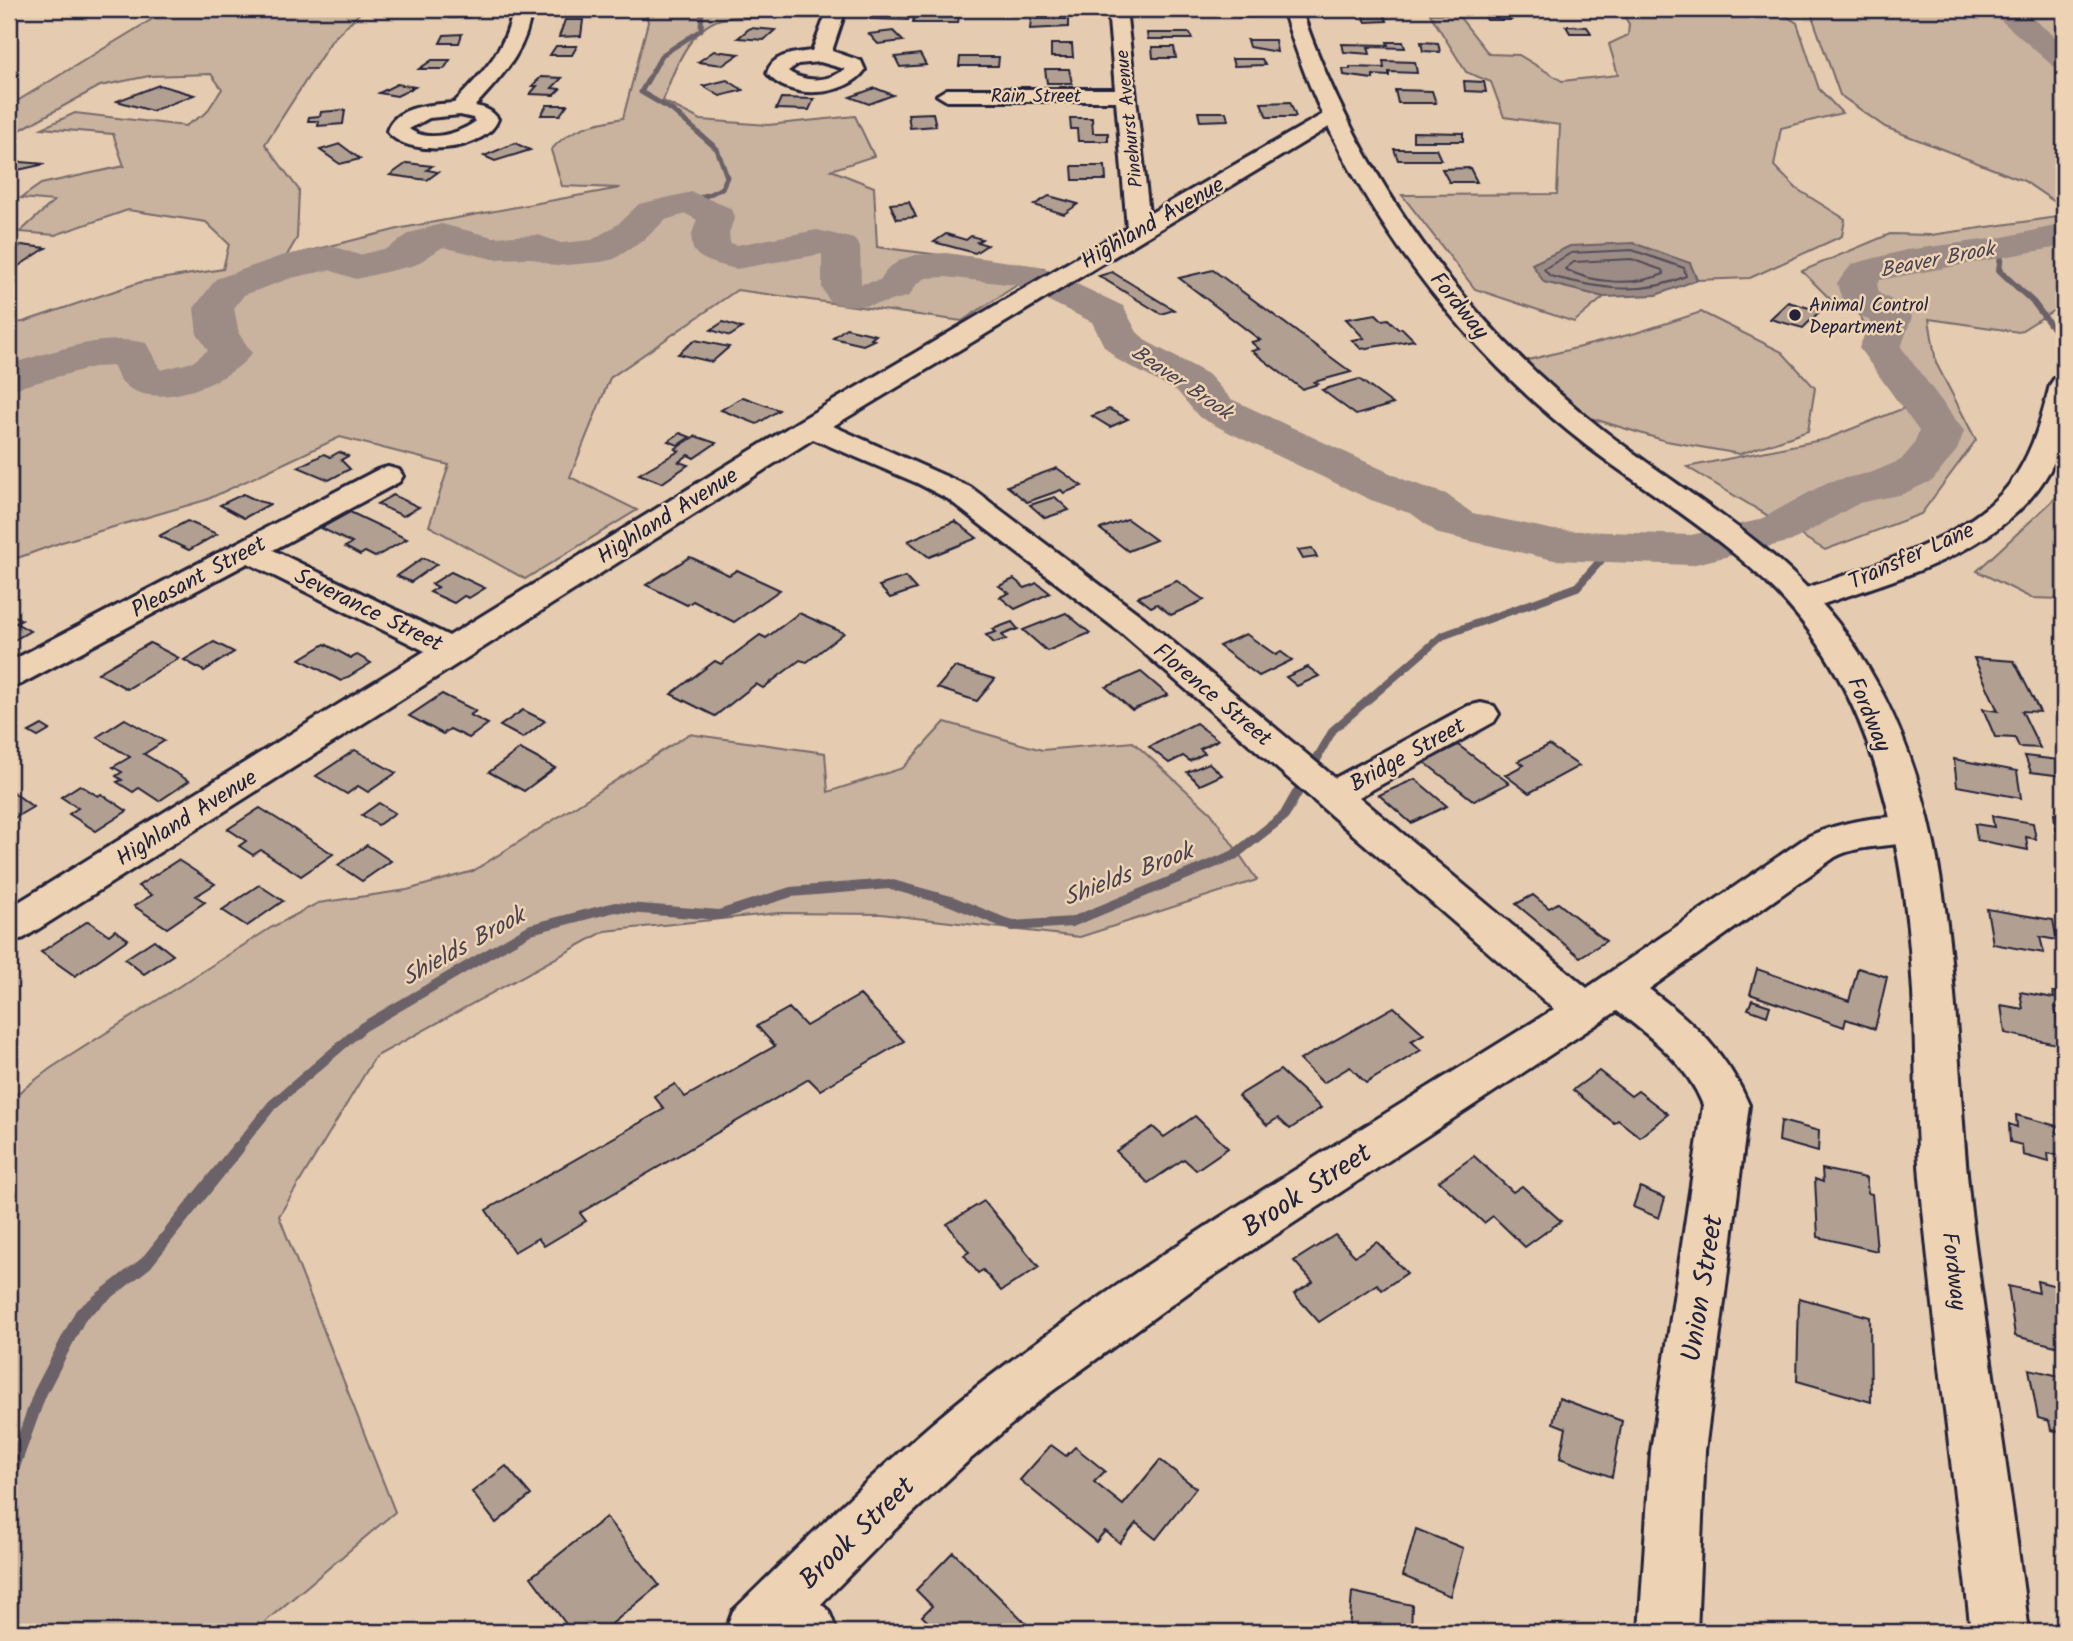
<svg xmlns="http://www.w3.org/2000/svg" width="2073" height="1641" viewBox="0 0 2073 1641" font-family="Kalam,sans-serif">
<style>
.green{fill:#c9b29e;stroke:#766a6c;stroke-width:2}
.water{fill:#9c8c85;stroke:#6b6267;stroke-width:2}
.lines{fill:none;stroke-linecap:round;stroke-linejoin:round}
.shore{stroke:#534c59;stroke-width:2}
.stream-far4{stroke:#6b6267;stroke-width:5}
.stream-far3{stroke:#6b6267;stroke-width:6}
.stream-far2{stroke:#6b6267;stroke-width:8}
.stream-far1{stroke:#6b6267;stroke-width:10}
.stream{stroke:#6b6267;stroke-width:13}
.river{fill:#9c8c85;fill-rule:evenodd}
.building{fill:#b19f91;stroke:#22223b;stroke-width:2}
.street-casing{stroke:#22223b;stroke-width:6}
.secondary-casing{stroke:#22223b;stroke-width:6}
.street{fill:#edd2b4;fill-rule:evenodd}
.secondary{fill:#edd2b4;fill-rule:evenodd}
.poi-dot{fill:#22223b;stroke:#edd2b4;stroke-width:2.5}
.labels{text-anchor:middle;stroke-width:5;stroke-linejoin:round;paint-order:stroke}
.far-street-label{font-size:19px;fill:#22223b;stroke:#edd2b4}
.far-poi-label{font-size:19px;fill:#22223b;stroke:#edd2b4;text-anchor:start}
.far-water-label{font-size:21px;font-style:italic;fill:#474251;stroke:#edd2b4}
.street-label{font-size:23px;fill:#22223b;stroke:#edd2b4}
.water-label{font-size:24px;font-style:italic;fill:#474251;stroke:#edd2b4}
.near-street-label{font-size:28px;fill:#22223b;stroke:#edd2b4}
</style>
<rect width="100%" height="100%" fill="#e5cbaf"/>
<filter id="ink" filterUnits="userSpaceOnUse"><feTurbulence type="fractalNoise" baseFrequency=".0143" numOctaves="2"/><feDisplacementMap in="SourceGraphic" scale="14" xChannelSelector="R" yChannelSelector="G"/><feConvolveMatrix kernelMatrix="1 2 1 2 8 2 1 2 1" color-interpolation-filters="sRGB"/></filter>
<g filter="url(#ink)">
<g class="green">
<path d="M 169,9 L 364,9 L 332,40 L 265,144 L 299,190 L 297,238 L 286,257 L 402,228 L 620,188 L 562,186 L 551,150 C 569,128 596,123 623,118 L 648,22 L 645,9 L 816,9 L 814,18 C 789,18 743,14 721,19 C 689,28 672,73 663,101 L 701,120 L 768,125 L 855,116 L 874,156 L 831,170 L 874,187 L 877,247 L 1043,268 L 962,321 L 737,290 L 610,378 L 570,477 L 637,510 L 525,579 L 429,526 L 449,465 L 340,437 L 206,500 L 62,542 L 9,561 L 9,323 L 23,322 L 141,282 L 223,269 L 229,244 L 206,222 L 128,210 L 55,235 L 20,232 L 54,201 L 21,198 L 41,184 L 124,166 L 113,134 L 42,128 L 75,113 L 185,126 L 206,113 L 222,89 L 211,74 L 149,76 L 100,86 L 9,136 L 9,106 Z"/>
<polygon points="1620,9 1775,9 1797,23 1819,89 1842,113 1781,128 1774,166 1797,189 1845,219 1842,236 1750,278 1697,280 1690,263 1545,282 1604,297 1574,322 1475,289 1402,195 1557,194 1560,125 1504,117 1491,82 1466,72 1430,14 1457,14 1489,54 1519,55 1562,81 1618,75 1609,44 1628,35 1629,24"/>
<polygon points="1802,9 2064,9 2064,208 2024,181 1885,127 1840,95 1811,13"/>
<polygon points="2064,216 2064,304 2019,332 1929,319 1936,363 1976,440 1921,514 1825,550 1687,467 1826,439 1907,407 1853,302 1833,302 1802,271 1890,234 1931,235"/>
<polygon points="1701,312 1782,352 1815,388 1808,431 1740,454 1666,441 1584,416 1520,362 1636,333"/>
<polygon points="2064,490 2064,599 2031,598 1977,571"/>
<polygon points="945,722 1042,750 1133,742 1211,813 1257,880 1080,937 881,914 779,913 605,931 375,1057 279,1216 395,1512 253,1632 9,1632 9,1100 51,1068 272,927 318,903 407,890 473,871 689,734 825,753 828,792 903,768"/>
</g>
<polygon class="water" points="1633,243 1690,263 1697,280 1656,295 1604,297 1544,282 1532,264 1570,246"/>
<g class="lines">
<g class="shore">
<path d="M 1632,250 L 1684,268 L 1686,276 C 1641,297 1597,288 1550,276 L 1544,269 L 1571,253 Z"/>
<path d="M 1631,259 L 1662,270 L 1664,274 C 1634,286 1594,284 1565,269 L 1574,262 Z"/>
</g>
<polyline class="stream-far4" points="702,198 722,188 727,177 717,149 672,110 641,92 662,55 701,30 702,9"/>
<g class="stream-far3">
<polyline points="692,203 705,196"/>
<polyline points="2002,248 1999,270 2034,303 2061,339"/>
</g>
<polyline class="stream-far2" points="1317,758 1333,730 1442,636 1577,587 1611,549"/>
<polyline class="stream-far1" points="236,1150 272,1105 363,1027 531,929 615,907 719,915 791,892 889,884 951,901 1012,926 1072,922 1234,855 1284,816 1318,756"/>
<polyline class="stream" points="9,1479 40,1393 81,1314 146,1263 238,1148"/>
<g class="river">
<polygon points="1988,9 2021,9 2064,44 2064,68 2053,66"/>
<path d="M 692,192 L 730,208 L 735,216 L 729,233 L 730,243 L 737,245 L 817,230 L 854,239 L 860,247 L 861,284 L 880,280 L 887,269 L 902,259 L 916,255 L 946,253 L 1039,266 L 1123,306 L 1137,332 L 1148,342 L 1208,374 L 1231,399 L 1405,480 L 1446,494 L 1472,513 L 1554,530 L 1691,535 L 1759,520 L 1828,482 L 1873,472 L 1901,460 L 1913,446 L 1919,431 L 1859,348 L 1870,321 C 1851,310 1842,305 1837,283 L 1852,264 L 1906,250 L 1998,238 L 2064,224 L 2064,246 L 1880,280 L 1877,284 L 1879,293 L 1906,308 L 1912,317 L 1901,347 L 1964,431 L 1957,450 L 1933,480 L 1903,494 L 1859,503 L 1792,541 L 1691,565 L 1554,560 L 1439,534 L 1412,514 L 1371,500 L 1230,433 L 1199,417 L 1178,392 L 1118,360 L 1104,346 L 1092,322 L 1016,285 L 946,277 L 926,278 L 917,284 L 909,296 C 881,304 859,310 830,302 L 822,288 L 822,254 L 736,269 C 706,261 680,258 697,220 L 686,214 L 665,220 L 644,240 L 614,259 L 601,262 L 555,266 L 531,258 L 493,259 L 443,247 L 415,265 L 356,279 L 329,270 L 291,278 L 244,295 L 234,308 L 239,334 L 252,353 C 229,386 130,423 114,366 L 93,367 L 9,390 L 9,364 C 52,353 101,332 146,343 L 161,370 L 193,362 L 208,350 L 197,334 L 194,308 L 216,279 L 281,256 L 332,246 L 359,255 L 388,248 L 410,233 L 441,224 L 493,237 L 538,235 L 561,243 L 592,240 L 618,224 L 639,204 Z"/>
</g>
</g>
<g class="building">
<polygon points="80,9 104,9 87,16 70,12"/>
<polygon points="1236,9 1252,9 1254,17 1238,17"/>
<polygon points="1480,9 1503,9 1511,20 1487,20"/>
<polygon points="472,10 469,17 449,18 451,11"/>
<polygon points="1382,11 1387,21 1366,22 1361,12"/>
<polygon points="871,15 910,16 908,20 870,19"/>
<polygon points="914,15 959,15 958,23 913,23"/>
<polygon points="1031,19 1068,19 1068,27 1030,29"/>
<polygon points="565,20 583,20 581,36 559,37"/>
<polygon points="1566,26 1587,27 1591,33 1570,33"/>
<polygon points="750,28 775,30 764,40 738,38"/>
<polygon points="893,31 903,41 878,44 869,34"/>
<polygon points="1147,33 1190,33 1192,39 1148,39"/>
<polygon points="462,34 459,43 440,43 444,35"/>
<polygon points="1247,40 1275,40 1277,52 1249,47"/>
<polygon points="1387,42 1403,42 1405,48 1368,47 1370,54 1344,52 1342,44 1388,45"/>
<polygon points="1421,42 1438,43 1440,52 1423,51"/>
<polygon points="1051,44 1072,44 1073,57 1051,57"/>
<polygon points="556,46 577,46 572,55 550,55"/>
<polygon points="1152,47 1174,47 1176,58 1153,58"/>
<polygon points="714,51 739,54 723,65 698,62"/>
<polygon points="920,54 926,65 900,67 895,57"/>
<polygon points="960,57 999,57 998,66 959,66"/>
<polygon points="1232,59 1262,59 1265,65 1234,66"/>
<polygon points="432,60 450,60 444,69 419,69"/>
<polygon points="1383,61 1415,62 1417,73 1389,72 1389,76 1373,75 1373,79 1344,75 1343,69 1350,69 1350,67 1384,68"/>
<polygon points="1045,69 1069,69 1072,83 1047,83"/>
<polygon points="541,77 562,78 552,88 560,89 554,95 530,94 537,86 532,86"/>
<polygon points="727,80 743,90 720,96 703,86"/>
<polygon points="1464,81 1484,82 1486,92 1465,91"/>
<polygon points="397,84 415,87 397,96 379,93"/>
<polygon points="159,85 194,95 152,111 117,101"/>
<polygon points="875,88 893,95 869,104 850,97"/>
<polygon points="1395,90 1432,91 1436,103 1398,103"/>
<polygon points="781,98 814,99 809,110 776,109"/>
<polygon points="1290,102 1296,117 1267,117 1261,103"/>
<polygon points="547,105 567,105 560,115 541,115"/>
<polygon points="345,110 343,124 318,126 319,121 308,121 309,117 320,116 321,112"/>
<polygon points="1198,112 1226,112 1228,120 1200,121"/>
<polygon points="933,113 936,126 910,128 908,114"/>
<polygon points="1070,118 1092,118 1093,133 1108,133 1108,141 1078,141 1077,129 1071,129"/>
<polygon points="1413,132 1463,133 1463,141 1413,141"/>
<polygon points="515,143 530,150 495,161 484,156"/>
<polygon points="340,144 360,159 340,164 320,150"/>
<polygon points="1394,149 1436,149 1441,160 1398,160"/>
<polygon points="9,161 45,164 9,172"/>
<polygon points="407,163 432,166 427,170 438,172 427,180 390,175"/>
<polygon points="1072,166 1105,166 1106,180 1073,180"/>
<polygon points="1470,168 1477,182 1449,182 1442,169"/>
<polygon points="1049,196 1078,204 1064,214 1034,205"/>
<polygon points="909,202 916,217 897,219 890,204"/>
<polygon points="946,234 966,240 971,236 982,239 977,242 987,245 975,253 934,242"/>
<polygon points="21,245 46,248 14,269 9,268 9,253"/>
<polygon points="1213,270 1351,372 1314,382 1318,384 1302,389 1252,351 1259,349 1251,342 1260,340 1179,278"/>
<polygon points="1112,272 1174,310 1161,314 1099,276"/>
<polygon points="1788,302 1820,311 1803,328 1770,319"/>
<polygon points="1376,314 1382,320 1388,319 1398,329 1402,328 1414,340 1361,349 1352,340 1364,338 1346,319"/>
<polygon points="723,322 742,328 730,336 711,330"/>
<polygon points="846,328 876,335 871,339 874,340 863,345 833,338"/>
<polygon points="695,340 729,347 712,362 678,354"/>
<polygon points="1359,379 1393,404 1356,415 1322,390"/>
<polygon points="743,397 779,410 757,424 721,410"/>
<polygon points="1109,409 1128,419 1110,427 1092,416"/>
<polygon points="680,433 690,437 678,445 668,441"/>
<polygon points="695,436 716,443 694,458 688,455 679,462 688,465 662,483 639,474 679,451 675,449"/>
<polygon points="339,452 348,456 341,460 350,469 329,480 298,467 324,454 330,457"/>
<polygon points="1057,468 1082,486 1064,493 1061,490 1027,502 1007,486"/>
<polygon points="243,494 258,501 270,504 244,518 220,505"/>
<polygon points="393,495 419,507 403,516 377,504"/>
<polygon points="1055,497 1069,510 1045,518 1030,505"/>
<polygon points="350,512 407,539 375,557 365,552 360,555 345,547 352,543 321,528"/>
<polygon points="1127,519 1156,540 1128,551 1100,529"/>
<polygon points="187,521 217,534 189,550 159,536"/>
<polygon points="955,521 977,538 929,557 908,541"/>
<polygon points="1312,548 1317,557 1303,559 1298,550"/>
<polygon points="690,557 729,575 737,570 780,590 734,622 693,601 687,605 646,585"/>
<polygon points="423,558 437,564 411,582 397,576"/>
<polygon points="451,572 485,588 469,598 464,596 454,603 430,592 438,587 432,584"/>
<polygon points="905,577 916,589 890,598 879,586"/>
<polygon points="1014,579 1025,588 1037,583 1050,593 1015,609 1000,597 1009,593 999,586"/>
<polygon points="1177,581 1204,600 1171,615 1157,604 1151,607 1138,597"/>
<polygon points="799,613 844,633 807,662 800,660 763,688 756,684 715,716 671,694 715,661 721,664 760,635 766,638"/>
<polygon points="1066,613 1090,633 1047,651 1023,630"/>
<polygon points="15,616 22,620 16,623 30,631 9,643 9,620"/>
<polygon points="1012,622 1018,629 1002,635 1006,639 994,643 986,635 996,632 993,629"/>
<polygon points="1246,634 1276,655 1281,652 1292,660 1259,676 1219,646"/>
<polygon points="214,642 234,652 204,671 184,660"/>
<polygon points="150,643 179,658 127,689 98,673"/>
<polygon points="325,644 351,658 357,655 371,663 341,681 300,659"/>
<polygon points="1974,658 2014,661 2040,712 2022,711 2040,748 2019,747 2015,738 1995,737 1983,709 1998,711"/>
<polygon points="955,667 995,679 977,701 937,688"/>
<polygon points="1308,667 1319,676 1297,686 1286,677"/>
<polygon points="1141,672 1168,695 1132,710 1106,687"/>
<polygon points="442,694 476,711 470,715 488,724 469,738 450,729 443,734 409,716"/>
<polygon points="523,710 545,721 523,738 500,726"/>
<polygon points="125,719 164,741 144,754 189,781 159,801 139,788 133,792 117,782 122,780 116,776 122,772 113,767 130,757 97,737"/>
<polygon points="1196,723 1218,740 1200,749 1205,753 1190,761 1183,756 1169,763 1149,747"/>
<polygon points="42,725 50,730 38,737 29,732"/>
<polygon points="1458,745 1509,783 1474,801 1424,762"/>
<polygon points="1549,745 1579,766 1529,793 1505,775 1524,765 1518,761"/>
<polygon points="520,749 555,768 524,791 489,772"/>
<polygon points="355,750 396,773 368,792 358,786 347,794 316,776"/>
<polygon points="2025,756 2058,760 2063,776 2031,772"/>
<polygon points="1954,759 2017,771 2021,798 1957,786"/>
<polygon points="1209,763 1222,775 1200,785 1187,772"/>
<polygon points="1415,779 1447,806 1411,823 1379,795"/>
<polygon points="80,785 98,796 101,794 127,811 96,831 69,814 78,808 61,797"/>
<polygon points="9,789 33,807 9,821"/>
<polygon points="379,803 395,813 378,825 362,815"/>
<polygon points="260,808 333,854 301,876 261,850 253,855 239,846 246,841 228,829"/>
<polygon points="2054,814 2064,816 2064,831 2056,830"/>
<polygon points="1992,816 2033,823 2036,839 2026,837 2028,850 1977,840 1975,824 1994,827"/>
<polygon points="367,845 391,861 362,881 338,865"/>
<polygon points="178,860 215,884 196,896 205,902 167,928 134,906 152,895 138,886"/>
<polygon points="259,885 283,901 247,926 222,910"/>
<polygon points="1533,895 1549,908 1558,903 1606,941 1580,957 1516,904"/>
<polygon points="1987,909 2053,920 2057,940 2040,937 2044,953 1993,944"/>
<polygon points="88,921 109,935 115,930 128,939 75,976 41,952"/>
<polygon points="154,940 173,955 144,974 125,959"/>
<polygon points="1858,968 1887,977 1875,1029 1846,1019 1844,1027 1750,994 1757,969 1849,1001"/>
<polygon points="2020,992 2054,998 2053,992 2064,994 2064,1009 2055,1007 2061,1045 2005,1033 2001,1005 2023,1009"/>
<polygon points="860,995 904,1041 820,1090 809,1079 580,1213 586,1221 544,1246 538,1238 514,1252 486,1210 664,1109 654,1096 675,1084 685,1097 775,1046 757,1026 789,1008 806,1026"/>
<polygon points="1752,1000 1770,1006 1767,1016 1748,1009"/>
<polygon points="1394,1007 1424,1034 1411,1041 1421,1050 1366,1083 1350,1067 1323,1083 1300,1060"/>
<polygon points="1280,1070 1321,1108 1290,1129 1278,1118 1267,1125 1238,1096"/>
<polygon points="1599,1071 1631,1096 1638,1091 1668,1114 1640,1137 1618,1120 1614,1123 1573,1090"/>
<polygon points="2016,1115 2057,1126 2057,1133 2064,1135 2064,1157 2048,1153 2049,1162 2023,1155 2022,1145 2010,1142 2009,1124 2017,1127"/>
<polygon points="1195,1116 1228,1148 1196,1170 1184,1159 1148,1183 1116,1151 1153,1127 1164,1137"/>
<polygon points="1781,1121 1819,1131 1818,1152 1779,1141"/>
<polygon points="1474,1156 1513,1192 1522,1186 1561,1221 1525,1247 1493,1216 1484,1223 1439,1181"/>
<polygon points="1822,1169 1866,1178 1868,1193 1872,1194 1877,1251 1818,1237 1815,1179 1823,1182"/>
<polygon points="1640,1187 1665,1198 1659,1218 1633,1207"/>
<polygon points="984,1201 1039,1267 1001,1291 983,1270 978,1273 964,1255 969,1252 947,1224"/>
<polygon points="1335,1235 1355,1256 1377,1242 1407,1273 1382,1290 1377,1284 1319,1322 1294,1294 1313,1282 1294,1261"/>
<polygon points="2037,1281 2064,1288 2064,1348 2015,1336 2008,1286 2039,1293"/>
<polygon points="1799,1298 1870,1317 1871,1402 1797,1381"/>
<polygon points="2029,1369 2064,1377 2064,1433 2051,1430 2049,1421 2038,1418"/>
<polygon points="1559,1398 1622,1421 1612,1477 1560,1458 1566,1428 1553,1423"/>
<polygon points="1051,1445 1066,1456 1075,1447 1105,1471 1094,1482 1123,1505 1160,1460 1196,1488 1156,1539 1136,1523 1120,1543 1105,1531 1096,1542 1020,1480"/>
<polygon points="506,1466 531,1495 496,1523 472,1492"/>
<polygon points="606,1517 659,1585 602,1632 572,1632 531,1577"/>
<polygon points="1416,1529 1463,1548 1450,1596 1403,1576"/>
<polygon points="953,1552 1033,1630 1031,1632 938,1632 922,1616 932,1606 916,1590"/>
<polygon points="1352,1592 1412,1605 1411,1632 1349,1632"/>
</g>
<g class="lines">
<defs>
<g id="street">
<path d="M 513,9 L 531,9 C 528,50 501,77 475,106 C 485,108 492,110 498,119 C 487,152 407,159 387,131 C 395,105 432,105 454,103 C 481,74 507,50 513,9 ZM 460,115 L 473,118 L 475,122 C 458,134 428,143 409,129 L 429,118 Z"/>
<path d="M 828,9 L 846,9 L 832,51 L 861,61 L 865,70 C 846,97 787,101 767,73 C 772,54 795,53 812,51 ZM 820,62 L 845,69 C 829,82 804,83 788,71 L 798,64 Z"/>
<path d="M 1108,9 L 1126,9 L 1149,214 L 1325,113 L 1333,112 L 1344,118 L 833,426 L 970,487 L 1144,618 L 1335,778 L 1468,706 L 1481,703 L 1494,706 L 1499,714 L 1494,722 L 1359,797 L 1587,988 L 1807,837 C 1838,822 1891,811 1924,821 L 1929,830 L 1924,839 C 1895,848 1862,843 1835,857 L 1649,989 C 1693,1022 1727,1053 1749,1105 L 1705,1451 L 1697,1632 L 1639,1632 L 1651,1451 L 1703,1105 C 1687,1064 1651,1037 1617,1011 L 1196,1287 L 1044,1397 L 967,1462 L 889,1535 L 821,1604 L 829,1611 L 837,1632 L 725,1632 L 733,1611 C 821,1525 908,1437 1008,1363 C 1182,1234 1371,1124 1554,1009 L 1120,632 L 981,525 L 948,499 L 917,483 L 813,439 L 24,938 L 9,942 L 9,908 L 425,651 L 248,563 L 21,684 L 9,687 L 9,662 L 377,470 L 388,467 L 399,470 L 403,476 L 399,482 L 273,550 L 449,636 L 799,421 L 1127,228 L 1116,101 L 947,101 L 937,95 L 947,89 L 1115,89 Z"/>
<path d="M 2064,377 C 2065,395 2067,417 2064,435 C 2062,447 2055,460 2050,470 C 2004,553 1897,578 1815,607 L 1803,610 L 1791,607 L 1786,600 L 1791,593 C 1861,569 1974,541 2016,475 C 2034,448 2042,416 2050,385 L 2054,379 Z"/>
</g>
<path id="secondary" d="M 1283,9 L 1301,9 C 1358,175 1464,322 1603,430 C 1688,496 1782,545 1846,634 C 1966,800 1949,1012 1970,1204 C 1987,1347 2011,1489 2029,1632 L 1971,1632 C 1954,1481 1934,1330 1920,1178 C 1915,1116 1916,1054 1913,992 C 1907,874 1885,745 1819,645 C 1762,558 1667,507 1587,446 C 1447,338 1332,178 1283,9 Z"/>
</defs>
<use href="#street" class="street-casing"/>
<use href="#secondary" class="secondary-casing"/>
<use href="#street" class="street"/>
<use href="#secondary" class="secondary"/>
</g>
</g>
<circle class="poi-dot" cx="1795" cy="315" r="7"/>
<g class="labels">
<g class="far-street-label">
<text x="1036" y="102">Rain Street</text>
<text transform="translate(1128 119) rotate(-96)" y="7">Pinehurst Avenue</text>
</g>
<g class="far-poi-label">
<text x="1809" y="311">Animal Control<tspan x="1809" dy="22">Department</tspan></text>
</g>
<g class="far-water-label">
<text transform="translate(1937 259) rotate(-11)" y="7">Beaver Brook</text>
<text transform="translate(1182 382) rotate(34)" y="7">Beaver Brook</text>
</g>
<g class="street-label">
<text transform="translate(1152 222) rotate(-30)" y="8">Highland Avenue</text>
<text transform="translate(1460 305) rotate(51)" y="8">Fordway</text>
<text transform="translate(667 515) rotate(-32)" y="8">Highland Avenue</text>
<text transform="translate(1911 555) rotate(-24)" y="8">Transfer Lane</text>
<text transform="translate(198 576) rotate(-28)" y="8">Pleasant Street</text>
<text transform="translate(369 609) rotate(26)" y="8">Severance Street</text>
<text transform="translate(1213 694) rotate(40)" y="8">Florence Street</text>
<text transform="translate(1870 714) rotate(67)" y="8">Fordway</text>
<text transform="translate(1407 754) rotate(-29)" y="8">Bridge Street</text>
<text transform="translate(186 817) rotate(-32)" y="8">Highland Avenue</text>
<text transform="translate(1955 1271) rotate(83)" y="8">Fordway</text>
</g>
<g class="water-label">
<text transform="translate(1128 874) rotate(-21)" y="8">Shields Brook</text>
<text transform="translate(463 946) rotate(-29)" y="8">Shields Brook</text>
</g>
<g class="near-street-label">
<text transform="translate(1306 1189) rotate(-33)" y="10">Brook Street</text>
<text transform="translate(1701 1288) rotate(-81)" y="10">Union Street</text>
<text transform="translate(856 1532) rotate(-44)" y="10">Brook Street</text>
</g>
</g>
<rect width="2073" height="1641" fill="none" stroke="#edd2b4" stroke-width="35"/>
<rect x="18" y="18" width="2038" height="1606" fill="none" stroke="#22223b" stroke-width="2.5" filter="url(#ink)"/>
</svg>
